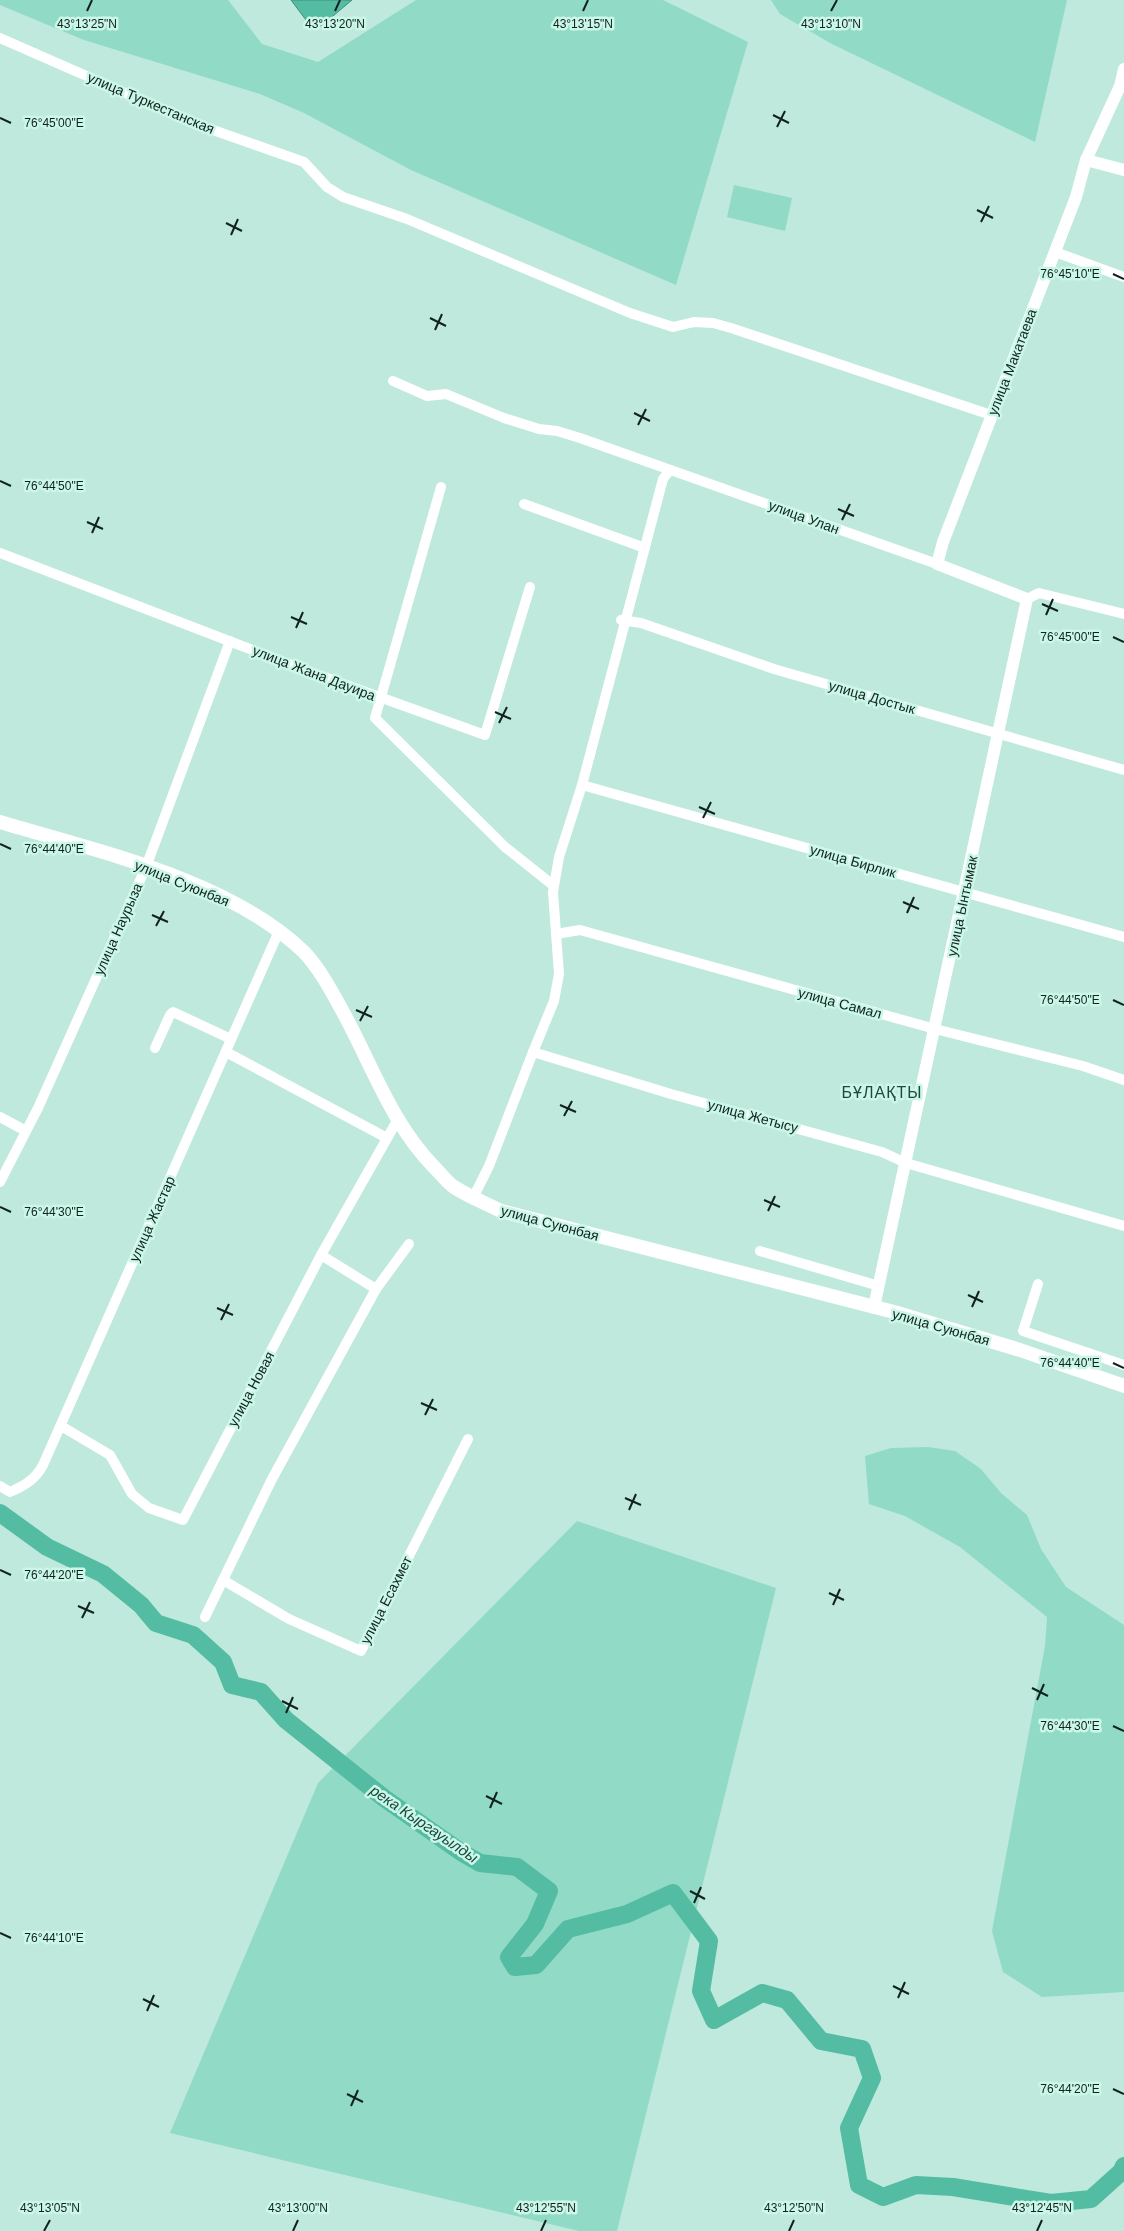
<svg xmlns="http://www.w3.org/2000/svg" width="1124" height="2231" viewBox="0 0 1124 2231" font-family="Arial,sans-serif">
<style>
.green{fill:#91dac6}
.water{fill:#54bca2;stroke:#408e7a}
.lines{fill:none;stroke-linecap:round;stroke-linejoin:round}
.river{stroke:#54bca2;stroke-width:18}
.minor{stroke:#fff;stroke-width:10}
.tertiary{stroke:#fff;stroke-width:12}
.secondary{stroke:#fff;stroke-width:14}
.ticks{fill:none;stroke:#11221e;stroke-width:2}
.labels{text-anchor:middle;stroke-width:5;stroke-linejoin:round;paint-order:stroke}
.street-label{font-size:14px;fill:#11221e;stroke:#cbf7e9}
.water-label{font-size:15px;font-style:italic;fill:#19473c;stroke:#cbf7e9}
.quarter-label{font-size:16px;letter-spacing:1px;fill:#21483e;stroke:#cbf7e9}
.ticks-label{font-size:12px;text-anchor:middle;fill:#11221e;stroke:#cbf7e9;stroke-width:5;stroke-linejoin:round;paint-order:stroke}
</style>
<rect width="100%" height="100%" fill="#bee9dc"/>
<g class="green">
<polygon points="0,0 228,0 262,44 318,62 416,0 663,0 748,42 676,285 411,170 304,113 260,94 84,40 0,5"/>
<polygon points="771,0 1067,0 1035,142 832,44 780,14"/>
<polygon points="734,185 792,198 785,231 727,217"/>
<polygon points="928,1447 955,1451 981,1469 1001,1493 1027,1515 1041,1549 1066,1587 1124,1625 1124,1992 1042,1997 1003,1972 992,1931 1045,1646 1047,1617 960,1547 905,1516 869,1504 865,1456 891,1448"/>
<polygon points="577,1521 776,1588 617,2231 579,2231 170,2133 318,1783"/>
</g>
<polygon class="water" points="291,0 352,0 321,26 306,20"/>
<g class="lines">
<polyline class="river" points="0,1513 47,1547 103,1574 141,1605 156,1623 193,1635 223,1662 232,1685 261,1692 286,1720 384,1798 461,1852 480,1863 517,1867 549,1891 535,1924 509,1957 515,1967 536,1965 568,1929 627,1914 673,1893 709,1941 701,1991 714,2020 762,1993 787,2000 821,2041 862,2049 872,2078 849,2128 859,2185 883,2197 916,2185 953,2187 1051,2203 1091,2199 1121,2172 1124,2166"/>
<g class="minor">
<polyline points="0,38 196,124 304,162 327,187 343,197 407,219 630,313 673,327 694,322 713,323 731,328 991,415"/>
<polyline points="1055,252 1124,277"/>
<polyline points="393,381 427,396 446,394 504,418 539,429 557,431 580,438 937,564"/>
<polyline points="441,487 375,718 505,847 554,886"/>
<polyline points="524,504 645,548"/>
<polyline points="0,553 310,672 485,735 530,587"/>
<polyline points="1027,599 1039,593 1124,614"/>
<polyline points="621,620 641,623 774,669 1124,770"/>
<polyline points="582,785 1124,937"/>
<polyline points="556,934 580,930 935,1029 1083,1066 1124,1080"/>
<polyline points="155,1048 170,1015 173,1012 231,1039"/>
<polyline points="226,1052 387,1138"/>
<polyline points="533,1052 554,1001 559,974 553,892 559,857 582,785 663,479 670,470"/>
<polyline points="0,1117 26,1131"/>
<polyline points="0,1182 38,1108 146,867 230,641"/>
<polyline points="473,1198 489,1166 533,1052 671,1094 882,1152 906,1163 1124,1226"/>
<polyline points="760,1251 879,1286"/>
<polyline points="321,1255 376,1289"/>
<polyline points="1038,1284 1023,1331 1124,1365"/>
<polyline points="61,1426 110,1455 132,1494 149,1508 183,1520 321,1255 398,1119"/>
<path d="M 0,1486 L 10,1492 C 24,1486 36,1479 43,1465 L 279,931"/>
<polyline points="223,1580 289,1619 361,1651 468,1439"/>
<polyline points="205,1617 272,1479 376,1289 409,1244"/>
</g>
<g class="tertiary">
<polyline points="1086,160 1124,170"/>
<polyline points="874,1307 1027,599 937,564 943,542 1076,197 1086,160 1120,86 1124,69"/>
</g>
<path class="secondary" d="M 0,822 C 99,852 228,879 304,952 C 320,969 332,992 343,1012 C 372,1065 392,1125 435,1168 C 441,1174 447,1182 454,1187 C 468,1196 485,1203 501,1211 L 894,1312 L 1020,1350 L 1124,1386"/>
</g>
<path class="ticks" d="M 87,11 L 92,0M 335,11 L 340,0M 583,11 L 588,0M 831,11 L 837,0M 773,115 L 789,123M 0,118 L 11,123M 777,127 L 785,111M 977,210 L 993,218M 981,222 L 989,206M 226,223 L 242,231M 231,235 L 238,219M 1113,274 L 1124,279M 430,318 L 446,326M 435,330 L 442,314M 634,413 L 650,421M 638,425 L 646,409M 0,481 L 11,486M 838,509 L 854,516M 842,520 L 850,504M 87,522 L 103,529M 92,533 L 99,517M 1042,604 L 1058,611M 1046,615 L 1053,599M 291,617 L 307,624M 296,628 L 303,612M 1113,637 L 1124,642M 495,712 L 511,719M 499,723 L 507,707M 699,807 L 715,814M 703,818 L 711,802M 0,844 L 11,849M 903,902 L 919,909M 907,913 L 914,897M 152,915 L 168,922M 156,926 L 164,911M 1113,1000 L 1124,1005M 356,1010 L 372,1017M 360,1021 L 368,1006M 560,1105 L 576,1112M 564,1116 L 572,1101M 764,1200 L 780,1207M 0,1207 L 11,1212M 768,1211 L 775,1196M 968,1295 L 983,1302M 972,1307 L 979,1291M 217,1308 L 233,1315M 221,1320 L 229,1304M 1113,1363 L 1124,1368M 421,1403 L 437,1410M 425,1415 L 433,1399M 625,1498 L 641,1505M 629,1510 L 636,1494M 0,1570 L 11,1575M 829,1593 L 844,1600M 833,1605 L 840,1589M 78,1606 L 94,1613M 82,1618 L 90,1602M 1032,1688 L 1048,1696M 1037,1700 L 1044,1684M 282,1701 L 298,1709M 286,1713 L 293,1697M 1113,1726 L 1124,1731M 486,1796 L 502,1804M 490,1808 L 497,1792M 690,1891 L 705,1899M 694,1903 L 701,1887M 0,1933 L 11,1938M 893,1986 L 909,1994M 898,1998 L 905,1982M 143,1999 L 159,2007M 147,2011 L 154,1995M 1113,2089 L 1124,2094M 347,2094 L 363,2102M 351,2106 L 358,2090M 44,2231 L 50,2220M 293,2231 L 298,2220M 541,2231 L 546,2220M 789,2231 L 794,2220M 1037,2231 L 1042,2220"/>
<g class="labels">
<g class="street-label">
<text transform="translate(151 103) rotate(23)" y="5">улица Туркестанская</text>
<text transform="translate(1012 362) rotate(-69)" y="5">улица Макатаева</text>
<text transform="translate(804 517) rotate(20)" y="5">улица Улан</text>
<text transform="translate(314 673) rotate(21)" y="5">улица Жана Дауира</text>
<text transform="translate(872 697) rotate(16)" y="5">улица Достык</text>
<text transform="translate(853 861) rotate(16)" y="5">улица Бирлик</text>
<text transform="translate(182 883) rotate(22)" y="5">улица Суюнбая</text>
<text transform="translate(962 906) rotate(-78)" y="5">улица Ынтымак</text>
<text transform="translate(118 929) rotate(-66)" y="5">улица Наурыза</text>
<text transform="translate(840 1003) rotate(15)" y="5">улица Самал</text>
<text transform="translate(753 1116) rotate(15)" y="5">улица Жетысу</text>
<text transform="translate(152 1219) rotate(-66)" y="5">улица Жастар</text>
<text transform="translate(550 1223) rotate(15)" y="5">улица Суюнбая</text>
<text transform="translate(941 1327) rotate(16)" y="5">улица Суюнбая</text>
<text transform="translate(251 1389) rotate(-62)" y="5">улица Новая</text>
<text transform="translate(386 1600) rotate(-63)" y="5">улица Есахмет</text>
</g>
<g class="water-label">
<text transform="translate(424 1824) rotate(34)" y="5">река Кыргауылды</text>
</g>
<g class="quarter-label">
<text x="882" y="1098">БҰЛАҚТЫ</text>
</g>
</g>
<g class="ticks-label">
<text x="87" y="28">43°13'25"N</text>
<text x="335" y="28">43°13'20"N</text>
<text x="583" y="28">43°13'15"N</text>
<text x="831" y="28">43°13'10"N</text>
<text x="54" y="127">76°45'00"E</text>
<text x="1070" y="278">76°45'10"E</text>
<text x="54" y="490">76°44'50"E</text>
<text x="1070" y="641">76°45'00"E</text>
<text x="54" y="853">76°44'40"E</text>
<text x="1070" y="1004">76°44'50"E</text>
<text x="54" y="1216">76°44'30"E</text>
<text x="1070" y="1367">76°44'40"E</text>
<text x="54" y="1579">76°44'20"E</text>
<text x="1070" y="1730">76°44'30"E</text>
<text x="54" y="1942">76°44'10"E</text>
<text x="1070" y="2093">76°44'20"E</text>
<text x="50" y="2212">43°13'05"N</text>
<text x="298" y="2212">43°13'00"N</text>
<text x="546" y="2212">43°12'55"N</text>
<text x="794" y="2212">43°12'50"N</text>
<text x="1042" y="2212">43°12'45"N</text>
</g>
</svg>
